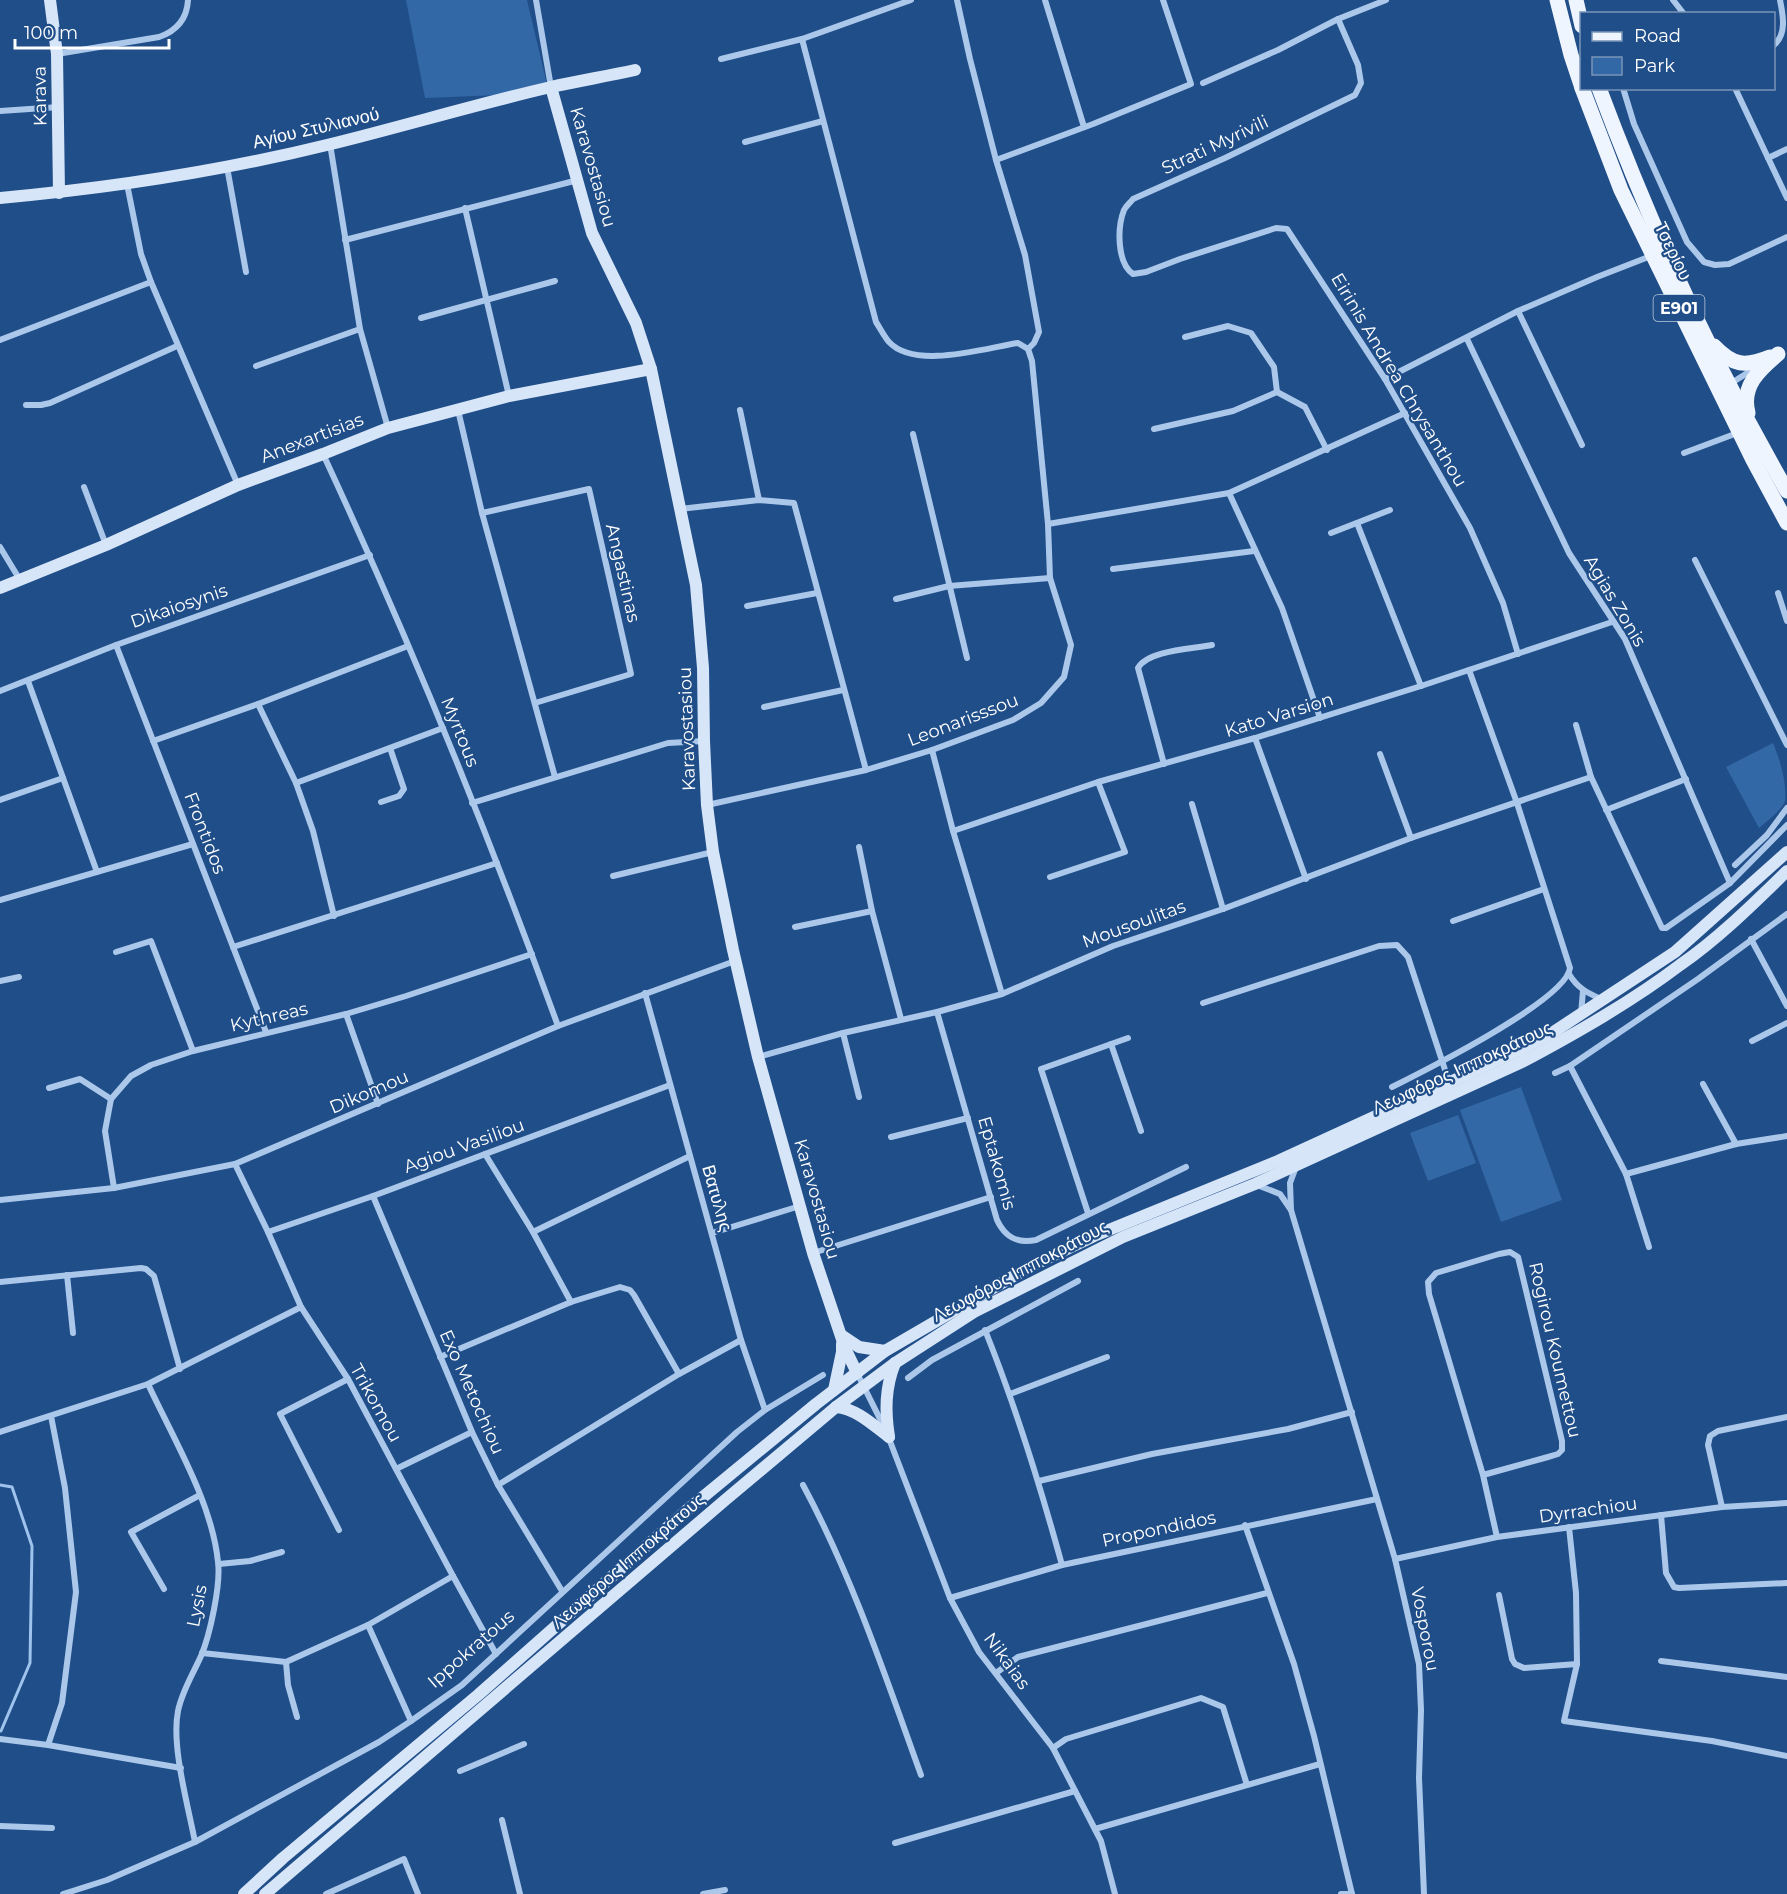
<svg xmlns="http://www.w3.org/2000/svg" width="1787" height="1894" viewBox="0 0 1787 1894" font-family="Montserrat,sans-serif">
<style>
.green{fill:#3368a6}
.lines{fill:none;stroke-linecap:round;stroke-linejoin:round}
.stream{stroke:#9ec3ec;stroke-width:3}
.street{stroke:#abc8eb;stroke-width:6}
.secondary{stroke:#d6e5f8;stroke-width:12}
.primary{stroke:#eff5fe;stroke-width:15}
.labels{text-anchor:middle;stroke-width:4.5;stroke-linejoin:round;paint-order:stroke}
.shield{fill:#204e89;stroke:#bccadc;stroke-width:1.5}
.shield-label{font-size:16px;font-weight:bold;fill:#fff}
.street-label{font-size:18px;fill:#fff;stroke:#204e89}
</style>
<rect width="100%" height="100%" fill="#204e89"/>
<g class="green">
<polygon points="406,0 527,0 549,93 425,98"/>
<path d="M 1773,743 C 1780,760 1787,782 1785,801 C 1781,811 1767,821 1759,828 L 1726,767 Z"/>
<polygon points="1521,1087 1562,1200 1501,1222 1460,1110"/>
<polygon points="1458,1115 1476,1163 1428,1181 1410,1133"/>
</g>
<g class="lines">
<polyline class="stream" points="0,1485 12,1487 32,1546 30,1663 1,1731"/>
<g class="street">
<polyline points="536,0 551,87"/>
<polyline points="957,0 970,59 996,160 1025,255 1039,332 1034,343 1028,349"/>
<polyline points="1045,0 1084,127"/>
<polyline points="1673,0 1684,14"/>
<path d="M 1338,19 L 1358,65 L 1361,83 L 1355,95 L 1225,158 L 1133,199 C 1130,203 1126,206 1124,210 C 1117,228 1117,263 1133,274 L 1146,272 L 1180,259 L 1276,228 L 1287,229 L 1385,379 L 1470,528 L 1503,603 L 1518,654"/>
<path d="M 1774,45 C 1787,34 1783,15 1780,0"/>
<path d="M 57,54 L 159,37 C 176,31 187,19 188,0"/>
<polyline points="721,59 802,39 911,0"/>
<polyline points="1203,83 1278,50 1338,19 1386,0"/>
<polyline points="1623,88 1634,124 1687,242 1704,262 1715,265 1729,264 1787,237"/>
<polyline points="1735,88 1787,198"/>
<polyline points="0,111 59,107"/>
<polyline points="745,142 823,121"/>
<polyline points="330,144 360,329 388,428"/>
<polyline points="1768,158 1787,149"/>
<polyline points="996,160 1093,124 1191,84 1163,0"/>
<polyline points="227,167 246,272"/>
<polyline points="127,184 141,254 151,282 238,485"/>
<polyline points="465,208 509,396"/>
<polyline points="345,240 578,180"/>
<polyline points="1518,311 1582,445"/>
<polyline points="421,318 555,281"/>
<polyline points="1185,337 1228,326 1251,333 1274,367 1277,392"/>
<polyline points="1467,339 1569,553 1625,639 1730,883"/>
<polyline points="0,340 151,282"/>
<polyline points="256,366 360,329"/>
<polyline points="1385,379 1518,311 1597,277 1651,256"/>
<polyline points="1730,384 1755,368"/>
<polyline points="26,405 41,405 50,403 177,346"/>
<polyline points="458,410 482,513 555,777"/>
<polyline points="740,410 759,500"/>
<polyline points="1154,429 1233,411 1277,392 1305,407 1327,450"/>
<polyline points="913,434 967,658"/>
<polyline points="1684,453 1740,432"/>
<path d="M 323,454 C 410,641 488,833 558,1026"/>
<polyline points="84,487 106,545"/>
<polyline points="1229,493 1282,608 1320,718"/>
<polyline points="680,509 759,500 794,503 866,770"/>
<polyline points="482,513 589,489 631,674 535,703"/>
<polyline points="1357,523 1421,686"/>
<polyline points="1048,524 1229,493 1405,413"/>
<polyline points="1331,533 1390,510"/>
<polyline points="0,547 20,580"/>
<polyline points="1695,560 1787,745"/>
<polyline points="1113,569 1254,551"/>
<polyline points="1778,593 1787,621"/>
<polyline points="896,599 949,586 1050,578"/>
<polyline points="747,606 817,593"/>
<polyline points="116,645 266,1032"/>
<polyline points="28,681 97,872"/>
<polyline points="0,691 116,645 370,555"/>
<polyline points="258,704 296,783 313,831 334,916"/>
<polyline points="764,707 843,690"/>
<polyline points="1576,725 1591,777 1662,928 1666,928 1730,883 1787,825"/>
<polyline points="1255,738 1306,879"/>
<polyline points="153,741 258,704 408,646"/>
<polyline points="932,750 953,831 1002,994"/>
<polyline points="1380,754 1411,838"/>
<path d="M 1164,764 L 1138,668 C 1148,650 1193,649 1212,645"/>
<polyline points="296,783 443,728"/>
<polyline points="0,800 63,778"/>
<polyline points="381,802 399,796 404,789 390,748"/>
<polyline points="472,803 668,743 704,741"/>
<polyline points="1192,804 1223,909"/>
<path d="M 707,805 L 866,770 L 932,750 L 1013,720 L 1041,703 L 1064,677 L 1071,645 L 1050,578 L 1048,524 L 1032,361 L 1028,349 L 1018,343 C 985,348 915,370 889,342 C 884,336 880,328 876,322 L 802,39"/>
<polyline points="1606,810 1686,779"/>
<polyline points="953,831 1098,782 1255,738 1421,686 1612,622"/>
<polyline points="859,847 872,911 901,1019"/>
<polyline points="1735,865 1767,835 1787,808"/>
<polyline points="613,876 713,852"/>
<polyline points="1050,877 1125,852 1098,782"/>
<polyline points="0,900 193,844"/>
<polyline points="1453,921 1544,889"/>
<polyline points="795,927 872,911"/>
<polyline points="1751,939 1787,1006"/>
<polyline points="233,947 497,863"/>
<polyline points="116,952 151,941 193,1051"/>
<path d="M 1569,974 C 1578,989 1588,993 1603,1000"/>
<polyline points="0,981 19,977"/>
<polyline points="645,993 741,1340 765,1410"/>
<polyline points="1203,1003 1379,946 1397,945 1408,957 1449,1082"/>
<path d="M 937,1012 L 997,1220 C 1005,1237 1017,1244 1036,1240 L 1186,1167"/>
<polyline points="346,1014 378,1104"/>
<polyline points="1581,1014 1583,991"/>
<polyline points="843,1033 859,1097"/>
<polyline points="1752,1041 1787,1023"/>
<polyline points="1111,1044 1141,1131"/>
<polyline points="758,1057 843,1033 937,1012 1002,994 1113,946 1223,909 1411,838 1591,777"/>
<polyline points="1570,1066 1626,1174 1736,1144 1787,1136"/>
<polyline points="1555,1073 1570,1066 1698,979 1787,914"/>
<polyline points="1703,1084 1736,1144"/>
<path d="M 1392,1087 C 1424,1071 1566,1000 1570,968 L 1517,803 L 1469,670"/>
<polyline points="49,1088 80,1079 111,1099"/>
<polyline points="891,1137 968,1118"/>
<polyline points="485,1154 533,1232 571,1302"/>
<polyline points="235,1164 268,1232 301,1307 348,1379 453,1576 496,1654"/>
<polyline points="1296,1167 1290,1183 1291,1210 1395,1559 1419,1664 1421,1710 1419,1778 1424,1894"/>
<polyline points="1626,1174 1649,1247"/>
<polyline points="1257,1185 1280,1194 1291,1210"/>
<polyline points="114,1188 105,1131 111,1099 131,1076 151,1065 193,1051 346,1014 406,996 532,954"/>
<polyline points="373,1196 472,1432 498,1485 562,1591"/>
<polyline points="0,1200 114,1188 235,1164 558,1026 735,961"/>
<polyline points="1088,1213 1041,1069 1128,1038"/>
<polyline points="268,1232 373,1196 670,1085"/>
<polyline points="533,1232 690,1156"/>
<polyline points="712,1233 800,1206"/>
<polyline points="813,1253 991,1197"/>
<polyline points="67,1275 73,1333"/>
<polyline points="0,1282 141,1268 146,1269 154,1276 180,1369"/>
<path d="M 985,1330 C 1016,1407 1040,1485 1062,1565"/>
<polyline points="440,1357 571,1302 620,1287 630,1290 634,1295 679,1374"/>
<polyline points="857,1373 884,1427"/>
<polyline points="908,1378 932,1360 1078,1281"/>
<path d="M 148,1384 C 173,1438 212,1502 218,1562 C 221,1584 210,1635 201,1656 C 193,1674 182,1691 178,1711 C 171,1746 188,1805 195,1842"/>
<polyline points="1010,1394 1107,1357"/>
<polyline points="0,1432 148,1384 301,1307"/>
<polyline points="888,1436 950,1598 979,1652 1053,1748 1101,1841 1115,1894"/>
<polyline points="396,1469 472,1432"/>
<polyline points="1483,1475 1548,1457 1558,1454 1562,1450 1562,1441 1518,1257 1510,1252 1499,1254 1436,1273 1428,1282 1429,1294 1483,1475 1497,1537"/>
<polyline points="1039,1481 1152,1454 1288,1429 1352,1412"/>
<polyline points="498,1485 679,1374 741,1340"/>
<path d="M 803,1485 C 852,1576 886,1678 921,1775"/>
<polyline points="1722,1507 1708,1445 1710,1436 1718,1431 1787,1417"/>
<polyline points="1661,1515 1666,1573 1674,1587 1679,1588 1787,1583"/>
<polyline points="1245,1525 1294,1664 1314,1736 1352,1894"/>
<polyline points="1569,1527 1576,1593 1577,1664 1564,1721 1712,1741 1787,1756"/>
<polyline points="339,1530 280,1414 348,1379"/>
<polyline points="1395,1559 1497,1537 1722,1507 1787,1503"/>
<polyline points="219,1564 250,1561 282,1552"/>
<polyline points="164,1589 131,1532 200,1495"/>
<polyline points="1499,1595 1512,1659 1515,1664 1524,1668 1577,1664"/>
<polyline points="950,1598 1062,1565 1377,1499"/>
<polyline points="368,1625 411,1721"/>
<polyline points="202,1653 286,1662 368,1625 453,1576"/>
<polyline points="1661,1661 1787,1677"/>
<polyline points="286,1662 288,1685 297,1717"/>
<polyline points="996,1673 1018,1657 1267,1593"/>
<polyline points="0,1739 48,1745 181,1768"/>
<polyline points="48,1745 62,1703 76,1592 65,1488 51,1416"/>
<polyline points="1053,1748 1066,1739 1201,1698 1223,1707 1247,1785"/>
<polyline points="460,1771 524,1744"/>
<polyline points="502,1820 520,1894"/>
<polyline points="0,1826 52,1828"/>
<polyline points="1095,1829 1320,1764"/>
<polyline points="895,1843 1075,1791"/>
<polyline points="63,1894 107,1880 195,1842 379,1742 411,1721 462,1685 737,1432 765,1410 823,1375"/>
<polyline points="326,1894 404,1859 418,1894"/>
<polyline points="703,1894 725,1890"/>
<polyline points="1341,1894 1352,1894"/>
</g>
<g class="secondary">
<polyline points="50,0 57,54 59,193"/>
<polyline points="551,87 592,233 636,323 651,369 696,585 703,668 704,741 707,805 713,852 733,950 758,1057 813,1253 845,1348 857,1373"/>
<path d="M 0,198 C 112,188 222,171 331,144 C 404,126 477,104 551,87 C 579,81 607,76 635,70"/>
<polyline points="0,588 106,545 238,485 323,454 388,428 509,396 651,369"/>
<polyline points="841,1335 859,1347 885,1351"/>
<polyline points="834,1390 842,1352 842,1344"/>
<path d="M 836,1407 C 857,1409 873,1425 889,1437"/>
<path d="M 889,1437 C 885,1411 885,1388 895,1363"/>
<polyline points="244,1894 283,1858 478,1695 686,1511 816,1404 885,1351 1031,1266 1094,1236 1278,1161 1520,1050 1555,1031 1675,952 1787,852"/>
<path d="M 265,1894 L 724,1501 L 836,1407 L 895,1363 L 974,1312 L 1123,1237 L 1255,1184 L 1524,1061 C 1578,1032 1631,1002 1680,965 C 1719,938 1753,904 1787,871"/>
</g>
<g class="primary">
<polyline points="1557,0 1571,55 1582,88"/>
<polyline points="1576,0 1582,26"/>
<polyline points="1582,88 1621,190 1753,460 1787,523"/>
<path d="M 1599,88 C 1651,227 1713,363 1787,491"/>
<path d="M 1714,346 C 1733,366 1745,367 1770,357"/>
<path d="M 1748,413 C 1741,386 1759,370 1778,354"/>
</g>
</g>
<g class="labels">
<rect class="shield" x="1653.5" y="295" width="51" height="26" rx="4.5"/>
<g class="shield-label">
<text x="1679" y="314">E901</text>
</g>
<g class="street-label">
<text transform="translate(40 96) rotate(-91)" y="6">Karava</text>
<text transform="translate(316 128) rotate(-13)" y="6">Αγίου Στυλιανού</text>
<text transform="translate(1215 145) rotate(-25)" y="6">Strati Myrivili</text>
<text transform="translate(593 167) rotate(74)" y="6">Karavostasiou</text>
<text transform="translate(1673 251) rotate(64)" y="6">Τσερίου</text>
<text transform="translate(1399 380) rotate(59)" y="6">Eirinis Andrea Chrysanthou</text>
<text transform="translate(312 438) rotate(-21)" y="6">Anexartisias</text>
<text transform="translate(623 573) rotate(77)" y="6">Angastinas</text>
<text transform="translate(1615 601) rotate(59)" y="6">Agias Zonis</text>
<text transform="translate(179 606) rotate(-19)" y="6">Dikaiosynis</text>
<text transform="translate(1279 715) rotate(-17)" y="6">Kato Varsion</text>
<text transform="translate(963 720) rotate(-21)" y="6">Leonarisssou</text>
<text transform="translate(687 729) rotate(-92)" y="6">Karavostasiou</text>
<text transform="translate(460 732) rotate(68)" y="6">Myrtous</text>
<text transform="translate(205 833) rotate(69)" y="6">Frontidos</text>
<text transform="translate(1134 924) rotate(-20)" y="6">Mousoulitas</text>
<text transform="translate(269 1017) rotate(-13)" y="6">Kythreas</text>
<text transform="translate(1462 1068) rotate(-25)" y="6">Λεωφόρος Ιπποκράτους</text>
<text transform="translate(369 1092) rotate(-23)" y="6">Dikomou</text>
<text transform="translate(464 1146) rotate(-20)" y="6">Agiou Vasiliou</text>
<text transform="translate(997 1163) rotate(74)" y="6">Eptakomis</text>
<text transform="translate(717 1198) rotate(74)" y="6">Βατυλης</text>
<text transform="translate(817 1199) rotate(74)" y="6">Karavostasiou</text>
<text transform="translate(1020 1271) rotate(-28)" y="6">Λεωφόρος Ιπποκράτους</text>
<text transform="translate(1555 1350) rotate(77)" y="6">Rogirou Koumettou</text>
<text transform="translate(472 1392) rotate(66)" y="6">Exo Metochiou</text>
<text transform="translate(376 1403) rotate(61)" y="6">Trikomou</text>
<text transform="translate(1588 1510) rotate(-8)" y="6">Dyrrachiou</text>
<text transform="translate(1159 1529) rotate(-12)" y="6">Propondidos</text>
<text transform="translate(628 1561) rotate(-41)" y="6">Λεωφόρος Ιπποκράτους</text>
<text transform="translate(197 1606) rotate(-79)" y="6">Lysis</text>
<text transform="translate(1425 1629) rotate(79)" y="6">Vosporou</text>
<text transform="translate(471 1649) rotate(-41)" y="6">Ippokratous</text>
<text transform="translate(1007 1661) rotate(54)" y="6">Nikaias</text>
</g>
</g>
<rect x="1580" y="12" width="195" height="78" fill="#204e89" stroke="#7995b8" stroke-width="1.5"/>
<rect x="1592" y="32" width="30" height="9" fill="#eff5fe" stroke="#7995b8" stroke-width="1.5"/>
<text x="1634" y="42" font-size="18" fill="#ffffff">Road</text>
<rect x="1592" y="57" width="30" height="18" fill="#3368a6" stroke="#7995b8" stroke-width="1.5"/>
<text x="1634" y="72" font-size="18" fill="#ffffff">Park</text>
<path d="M15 39v9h154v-9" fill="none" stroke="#ffffff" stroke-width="3"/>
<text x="24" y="39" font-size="18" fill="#ffffff" stroke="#204e89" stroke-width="4.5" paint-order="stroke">100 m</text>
</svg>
